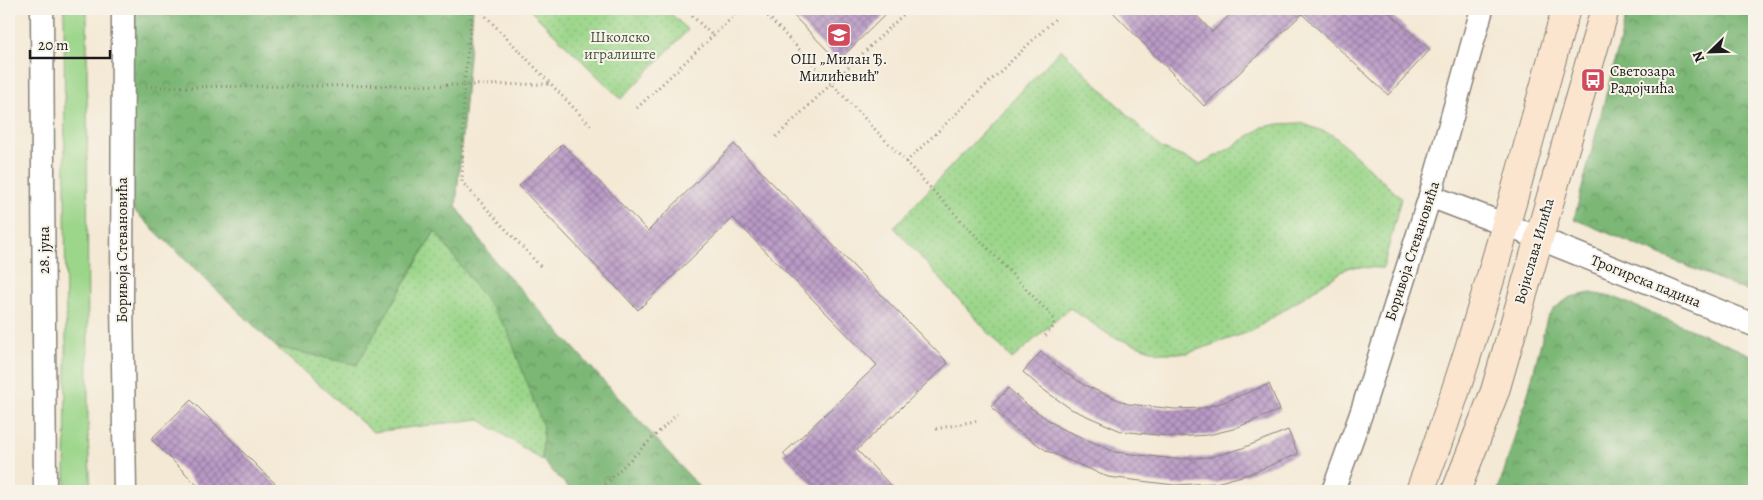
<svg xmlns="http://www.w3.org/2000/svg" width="1763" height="500" viewBox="0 0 1763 500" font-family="Alegreya,serif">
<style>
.green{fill:#9bd68a;stroke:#5c7953}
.forest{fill:url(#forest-crowns);stroke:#4c6a49}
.park{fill:url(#park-dots);stroke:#5c7953}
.building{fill:url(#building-cross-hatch)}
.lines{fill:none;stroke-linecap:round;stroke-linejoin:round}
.minor-casing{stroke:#888278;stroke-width:25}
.secondary-casing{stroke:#888278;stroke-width:30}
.path{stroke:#888278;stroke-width:3;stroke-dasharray:1 4;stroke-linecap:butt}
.minor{stroke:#fff;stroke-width:22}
.secondary{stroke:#fbe5cf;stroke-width:28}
.labels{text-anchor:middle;stroke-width:4;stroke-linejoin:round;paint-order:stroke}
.park-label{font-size:15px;fill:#42543d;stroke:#f7f3e8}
.poi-label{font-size:15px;fill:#1c1c1c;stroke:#f7f3e8}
.street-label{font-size:15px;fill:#1c1c1c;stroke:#f7f3e8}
</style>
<defs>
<pattern id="forest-crowns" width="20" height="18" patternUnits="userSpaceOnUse" patternTransform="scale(1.25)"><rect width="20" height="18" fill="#7cb776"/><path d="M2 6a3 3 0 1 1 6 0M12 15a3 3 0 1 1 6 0" fill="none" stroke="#659460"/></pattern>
<pattern id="park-dots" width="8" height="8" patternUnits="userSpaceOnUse" patternTransform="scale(1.25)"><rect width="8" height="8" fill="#9bd68a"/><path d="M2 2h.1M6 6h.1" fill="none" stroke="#85b776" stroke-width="1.8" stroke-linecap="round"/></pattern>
<pattern id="building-cross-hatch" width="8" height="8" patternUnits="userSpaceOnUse" patternTransform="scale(1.25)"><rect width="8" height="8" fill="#b99ac6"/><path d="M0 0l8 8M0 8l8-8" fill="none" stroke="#967da0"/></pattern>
</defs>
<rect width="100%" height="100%" fill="#f7f3e8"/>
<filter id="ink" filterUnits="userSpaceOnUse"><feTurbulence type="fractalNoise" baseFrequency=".02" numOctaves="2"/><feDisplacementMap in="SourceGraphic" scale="10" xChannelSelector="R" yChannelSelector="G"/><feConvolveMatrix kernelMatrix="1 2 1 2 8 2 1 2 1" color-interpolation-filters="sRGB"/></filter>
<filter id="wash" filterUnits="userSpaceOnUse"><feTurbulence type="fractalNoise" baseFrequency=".0096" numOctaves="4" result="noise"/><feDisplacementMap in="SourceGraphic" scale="20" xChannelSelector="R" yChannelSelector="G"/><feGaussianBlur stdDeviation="1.12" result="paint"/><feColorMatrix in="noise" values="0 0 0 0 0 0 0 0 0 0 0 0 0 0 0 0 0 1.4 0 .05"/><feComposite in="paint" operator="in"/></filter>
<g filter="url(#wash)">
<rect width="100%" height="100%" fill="#f4e9d5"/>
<polygon class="green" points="64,9 87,9 88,436 91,491 65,491 66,353"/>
<g class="forest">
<polygon points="123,9 473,9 456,206 494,260 703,491 572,491 542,460 543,427 434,232 357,365 276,347 122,199"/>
<polygon points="1628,9 1754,9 1754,294 1574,219"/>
<polygon points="1591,293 1616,298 1754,356 1754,491 1498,491 1529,390 1547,318 1555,308 1570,297"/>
</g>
<g class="park">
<polygon points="529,9 666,9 688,30 621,99"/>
<polygon points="1061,49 1161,148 1200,164 1229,149 1263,127 1279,124 1301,123 1333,135 1401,198 1383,268 1349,267 1252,331 1188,353 1159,353 1111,336 1070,308 1012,359 894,227"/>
<polygon points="435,231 507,329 543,427 542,460 479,419 373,432 276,347 357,365"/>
</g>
<g id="blocks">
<g class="building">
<polygon points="787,9 891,9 838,61"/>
<polygon points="1110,9 1191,9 1212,32 1236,9 1385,9 1430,50 1388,95 1302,14 1204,106"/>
<polygon points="562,144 648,231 734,144 948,363 857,450 896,491 818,491 783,454 877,365 733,218 638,310 519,186"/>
<polygon points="1041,352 1058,367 1084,385 1128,404 1175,409 1203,408 1224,402 1269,384 1280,410 1233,429 1208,435 1175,437 1121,431 1071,409 1041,388 1023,372"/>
<polygon points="1008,388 1027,405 1060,428 1115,452 1174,459 1211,457 1240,449 1288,430 1298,454 1249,474 1216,483 1174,485 1108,477 1047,451 1011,426 991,407"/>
<polygon points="191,400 261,470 283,491 203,491 151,439"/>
</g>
</g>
</g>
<g filter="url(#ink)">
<use href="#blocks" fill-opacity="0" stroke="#888278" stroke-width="1"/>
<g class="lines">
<defs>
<g id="minor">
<polyline points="42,9 45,491"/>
<polyline points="123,9 122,301 125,491"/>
<polyline points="1430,196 1506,225 1754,325"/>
<polyline points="1333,491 1361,414 1430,196 1482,9"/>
</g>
<g id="secondary">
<path d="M 1420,491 C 1480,334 1520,170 1566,9"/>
<polyline points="1456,491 1495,391 1605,9"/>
</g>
</defs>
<use href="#minor" class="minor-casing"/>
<use href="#secondary" class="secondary-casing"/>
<g class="path">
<polyline points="479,9 592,127"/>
<polyline points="685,9 713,36"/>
<polyline points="761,9 1048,312 1053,319 1054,326 1045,336"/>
<polyline points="146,87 464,85 472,9"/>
<polyline points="637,108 741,9"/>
<polyline points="776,137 909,9"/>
<polyline points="906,162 1057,17"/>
<polyline points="540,266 462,182 464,85 551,84"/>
<polyline points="936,429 980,420"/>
<polyline points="598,491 677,414"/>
</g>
<use href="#minor" class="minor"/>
<use href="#secondary" class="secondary"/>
</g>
</g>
<defs>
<symbol id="school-square" viewBox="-11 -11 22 22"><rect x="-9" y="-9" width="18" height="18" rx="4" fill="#d1495b" stroke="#f7f3e8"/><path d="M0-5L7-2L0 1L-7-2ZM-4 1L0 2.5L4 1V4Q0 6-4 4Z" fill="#fff"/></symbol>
<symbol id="bus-square" viewBox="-11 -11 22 22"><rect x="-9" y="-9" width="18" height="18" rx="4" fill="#d1495b" stroke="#f7f3e8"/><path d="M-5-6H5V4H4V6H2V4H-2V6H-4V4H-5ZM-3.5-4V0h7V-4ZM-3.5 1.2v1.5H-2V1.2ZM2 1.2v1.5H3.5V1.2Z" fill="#fff"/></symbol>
</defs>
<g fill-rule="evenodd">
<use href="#school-square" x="825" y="21" width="28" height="28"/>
<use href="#bus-square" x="1579" y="66" width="28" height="28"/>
</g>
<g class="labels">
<g class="park-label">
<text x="620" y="42">Школско<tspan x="620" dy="17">игралиште</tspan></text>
</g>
<g class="poi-label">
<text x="839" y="64">ОШ „Милан Ђ.<tspan x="839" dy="17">Милићевић”</tspan></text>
<text x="1610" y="76" text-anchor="start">Светозара<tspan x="1610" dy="17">Радојчића</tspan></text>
</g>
<g class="street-label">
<text transform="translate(44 250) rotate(-90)" y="5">28. јуна</text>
<text transform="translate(122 250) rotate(-90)" y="5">Боривоја Стевановића</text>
<text transform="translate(1412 251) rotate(-72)" y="5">Боривоја Стевановића</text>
<text transform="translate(1534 251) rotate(-74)" y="5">Војислава Илића</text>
<text transform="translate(1646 281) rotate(22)" y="5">Трогирска падина</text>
</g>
</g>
<rect width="1763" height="500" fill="none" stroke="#f7f3e8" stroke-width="30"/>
<g transform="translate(1710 52) rotate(247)" stroke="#f7f3e8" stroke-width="4" paint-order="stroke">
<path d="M0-4L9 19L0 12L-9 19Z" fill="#1c1c1c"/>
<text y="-8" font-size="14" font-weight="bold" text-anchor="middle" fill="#1c1c1c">N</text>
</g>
<path d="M30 50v8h80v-8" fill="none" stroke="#1c1c1c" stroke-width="2.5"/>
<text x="38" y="50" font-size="15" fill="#1c1c1c" stroke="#f7f3e8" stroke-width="4" paint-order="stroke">20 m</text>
</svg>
